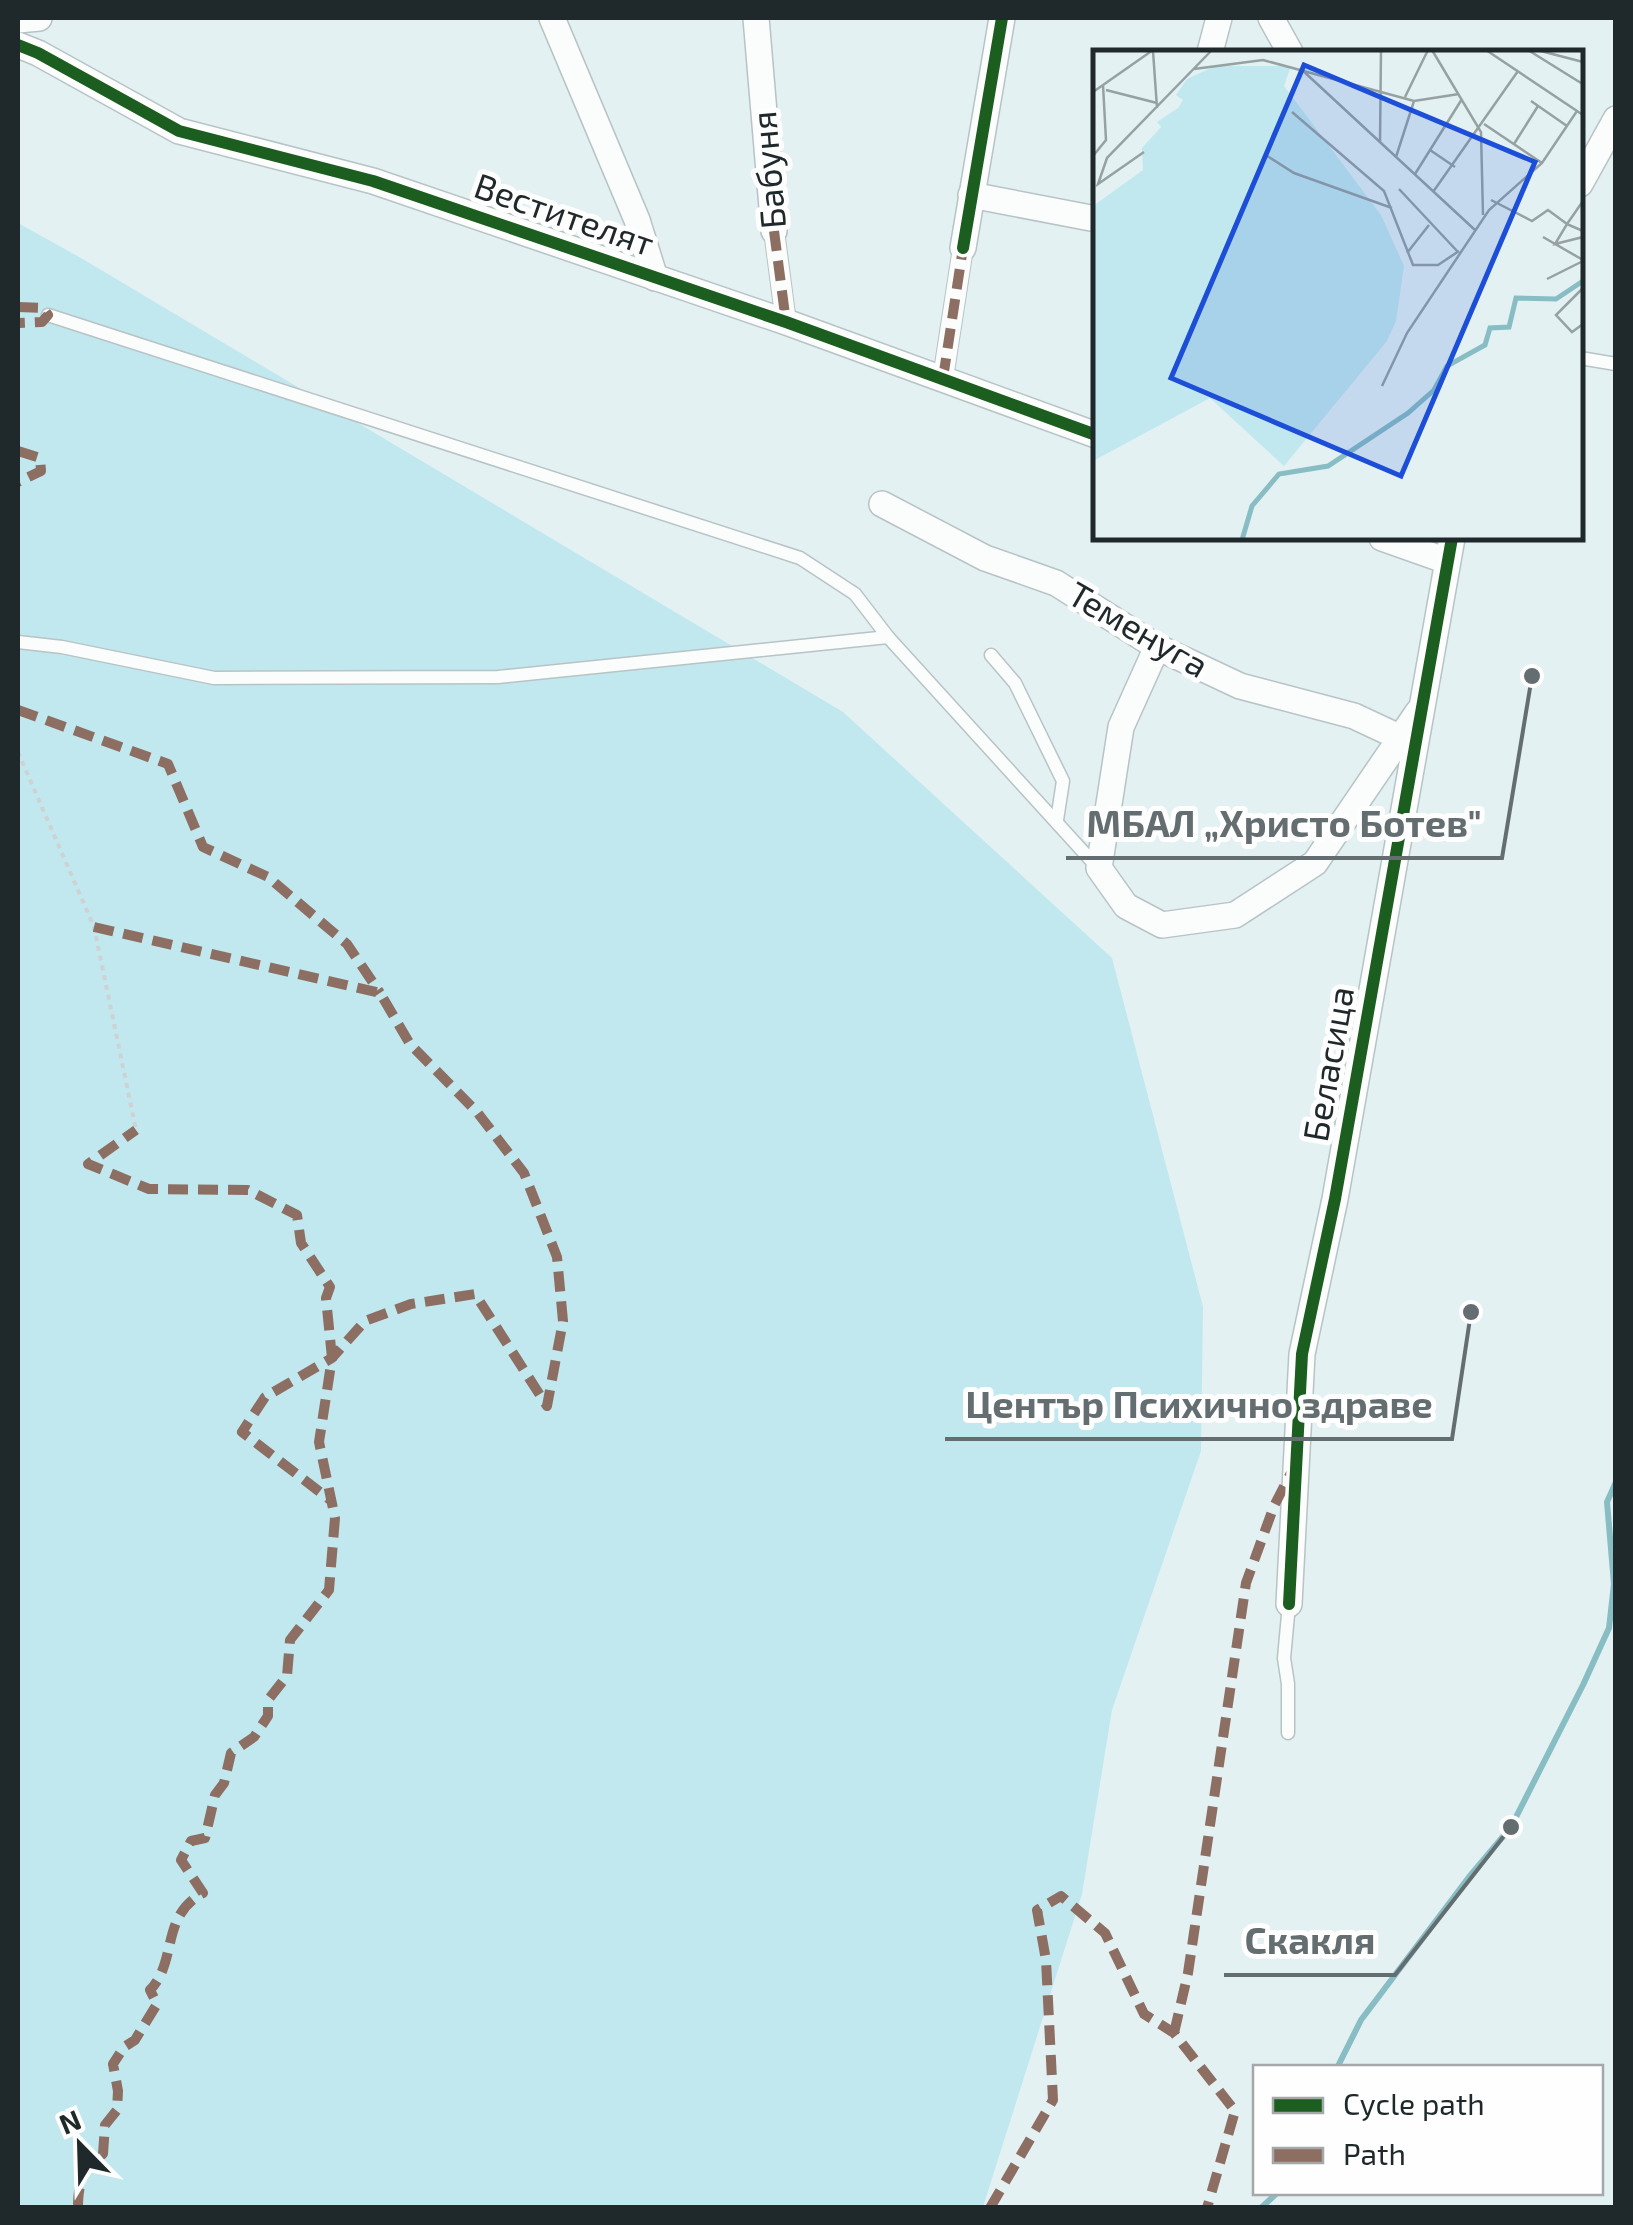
<svg xmlns="http://www.w3.org/2000/svg" width="1633" height="2225" viewBox="0 0 1633 2225" font-family="'Exo 2',sans-serif">
<style>
.green{fill:#c1e8ee}
.lines{fill:none;stroke-linecap:round;stroke-linejoin:round}
.stream{stroke:#88bdc4;stroke-width:6}
.service-casing{stroke:#b8c3c5;stroke-width:15}
.pedestrian-casing{stroke:#b8c3c5;stroke-width:22}
.minor-casing{stroke:#b8c3c5;stroke-width:28}
.path{stroke:#ced2d3;stroke-width:4;stroke-dasharray:5 5;stroke-linecap:butt}
.service{stroke:#fbfdfd;stroke-width:12}
.pedestrian{stroke:#fbfdfd;stroke-width:20}
.minor{stroke:#fbfdfd;stroke-width:25}
.quiet{stroke:#8d6e63;stroke-width:10;stroke-dasharray:20 10;stroke-linecap:butt}
.cycleway-casing{stroke:#fefefe;stroke-width:19}
.cycleway{stroke:#1b5e20;stroke-width:12}
.labels{text-anchor:middle;stroke-width:10;stroke-linejoin:round;paint-order:stroke}
.street-label{font-size:35px;fill:#1f282a;stroke:#fefefe}
.inset-river{fill:none;stroke:#88bdc4;stroke-width:5}
.inset-road{fill:none;stroke:#95a1a3;stroke-width:2.5}
.view{fill:#1d4ed8;fill-opacity:0.15;stroke:#1d4ed8;stroke-width:5}
.inset-edge{fill:none;stroke:#1f282a;stroke-width:5}
.leader{fill:none;stroke:#646e70;stroke-width:4}
.callout-dot{fill:#646e70;stroke:#fefefe;stroke-width:4}
.callout-label{font-size:38px;text-anchor:middle;font-weight:bold;fill:#646e70;stroke:#fefefe;stroke-width:10;stroke-linejoin:round;paint-order:stroke}
</style>
<rect width="100%" height="100%" fill="#e3f1f3"/>
<polygon class="green" points="18,223 81,258 843,712 1112,958 1203,1307 1201,1451 1112,1710 1082,1894 983,2207 18,2207"/>
<g class="lines">
<g class="stream">
<polyline points="1337,2068 1361,2020 1469,1877 1511,1827 1583,1685 1609,1628 1614,1584 1607,1502 1616,1482"/>
<polyline points="1261,2208 1278,2192"/>
</g>
<defs>
<g id="service">
<polyline points="48,315 800,558 855,594 888,637 1098,868"/>
<polyline points="1580,358 1616,364"/>
<polyline points="18,642 62,647 214,678 498,677 888,637"/>
<polyline points="991,655 1015,683 1063,781 1057,820"/>
<polyline points="1288,1733 1288,1684 1284,1658 1289,1604"/>
</g>
<g id="pedestrian">
<polyline points="774,231 786,322"/>
<polyline points="943,378 963,248"/>
</g>
<g id="minor">
<polyline points="552,18 637,220 655,278"/>
<polyline points="756,18 774,231"/>
<polyline points="1271,18 1290,52"/>
<polyline points="18,20 39,18"/>
<polyline points="18,45 38,53 179,131 373,181 786,322 1096,435"/>
<polyline points="1210,52 1219,18"/>
<polyline points="1580,184 1616,119"/>
<polyline points="971,195 1096,219"/>
<polyline points="963,248 1002,18"/>
<polyline points="882,504 985,558 1056,583 1157,647 1240,686 1354,716 1401,738"/>
<polyline points="1382,538 1447,561"/>
<polyline points="1157,647 1121,727 1099,868 1126,906 1162,925 1235,915 1315,863 1418,712"/>
<polyline points="1289,1604 1302,1354 1335,1199 1452,538"/>
</g>
</defs>
<use href="#service" class="service-casing"/>
<use href="#pedestrian" class="pedestrian-casing"/>
<use href="#minor" class="minor-casing"/>
<polyline class="path" points="18,752 94,927 136,1130"/>
<use href="#service" class="service"/>
<use href="#pedestrian" class="pedestrian"/>
<use href="#minor" class="minor"/>
<g class="quiet">
<polyline points="774,231 786,322"/>
<polyline points="18,307 43,308 48,315 42,322 18,323"/>
<polyline points="943,378 963,248"/>
<polyline points="18,451 40,458 41,471 18,482"/>
<polyline points="18,710 168,764 203,847 268,877 347,944 380,993"/>
<polyline points="94,927 380,993 410,1044 477,1112 524,1173 557,1257 563,1321 547,1406 475,1294 411,1304 365,1321 332,1358 265,1397 242,1432 333,1502"/>
<polyline points="1174,2033 1188,1973 1246,1583 1274,1506 1291,1473"/>
<path d="M 78,2208 C 78,2183 83,2168 103,2154 L 105,2125 L 117,2110 L 118,2091 L 113,2064 L 124,2047 L 135,2040 L 157,2004 L 150,1990 C 178,1961 160,1916 203,1893 L 181,1860 L 191,1841 L 205,1838 L 215,1795 L 224,1783 L 231,1753 L 254,1737 L 268,1716 L 268,1700 L 287,1676 L 290,1640 L 329,1590 L 335,1518 L 319,1442 L 332,1358 L 326,1298 L 330,1287 L 301,1243 L 297,1215 L 248,1190 L 149,1189 L 88,1164 L 136,1130"/>
<polyline points="990,2208 1053,2100 1046,1960 1037,1910 1061,1896 1105,1933 1144,2014 1174,2033 1235,2111 1207,2208"/>
</g>
<defs>
<g id="cycleway">
<polyline points="18,45 38,53 179,131 373,181 786,322 1096,435"/>
<polyline points="963,248 1002,18"/>
<polyline points="1289,1604 1302,1354 1335,1199 1452,538"/>
</g>
</defs>
<use href="#cycleway" class="cycleway-casing"/>
<use href="#cycleway" class="cycleway"/>
</g>
<g class="labels">
<g class="street-label">
<text transform="translate(769 170) rotate(-95)" y="12">Бабуня</text>
<text transform="translate(564 215) rotate(19)" y="12">Вестителят</text>
<text transform="translate(1138 630) rotate(30)" y="12">Теменуга</text>
<text transform="translate(1329 1064) rotate(-80)" y="12">Беласица</text>
</g>
</g>
<g transform="translate(1093 50)">
<rect width="490" height="490" fill="#e3f1f3"/>
<path d="M 122,16 L 198,16 L 191,36 L 288,165 L 311,216 L 303,271 L 294,291 L 191,416 L 117,348 L 0,411 L 0,156 L 50,120 L 49,98 L 68,77 L 64,72 L 85,58 L 90,50 L 83,45 L 94,29 Z" fill="#c1e8ee"/>
<path class="inset-river" d="M 149,490 L 159,456 L 186,424 L 235,416 L 315,363 L 341,340 L 354,316 L 392,295 L 397,278 L 416,277 L 423,248 L 463,249 L 490,231"/>
<path class="inset-road" d="M 339,0 L 388,82 L 390,165M 393,0 L 490,65M 435,0 L 488,33M 444,0 L 490,12M 60,1 L 64,58M 101,19 L 170,10 L 321,51 L 366,44M 208,19 L 382,180M 13,40 L 64,53M 0,42 L 60,0M 312,47 L 335,0M 438,51 L 474,76M 199,62 L 291,141 L 320,215 L 345,215 L 366,201M 391,74 L 449,113M 287,93 L 288,0M 421,94 L 445,56M 337,100 L 362,117M 51,102 L 5,134 L 14,108 L 119,0M 171,104 L 201,123 L 299,158M 0,106 L 13,90 L 10,35M 303,107 L 321,51M 322,124 L 369,49M 306,139 L 365,202M 340,142 L 425,21M 398,150 L 439,171 L 455,160 L 474,174 L 490,151M 490,181 L 474,174 L 462,194 L 490,187M 450,187 L 490,210M 314,203 L 336,175M 454,229 L 488,212M 490,238 L 463,265 L 479,282 L 490,274M 289,336 L 314,283 L 396,160 L 449,113 L 484,61"/>
<path class="view" d="M 211,15 L 442,112 L 308,426 L 78,328 Z"/>
<rect width="490" height="490" class="inset-edge"/>
</g>
<path class="leader" d="M1532 676L1502 858H1066M1471 1312L1452 1439H945M1511 1827L1395 1975H1224"/>
<g class="callout-dot">
<circle cx="1532" cy="676" r="10"/>
<circle cx="1471" cy="1312" r="10"/>
<circle cx="1511" cy="1827" r="10"/>
</g>
<g class="callout-label">
<text x="1284" y="837">МБАЛ „Христо Ботев"</text>
<text x="1199" y="1418">Център Психично здраве</text>
<text x="1310" y="1954">Скакля</text>
</g>
<rect width="1633" height="2225" fill="none" stroke="#1f282a" stroke-width="40"/>
<rect x="1253" y="2065" width="350" height="130" fill="#fefefe" stroke="#a5a8a9" stroke-width="2.5"/>
<rect x="1273" y="2098" width="50" height="15" fill="#1b5e20" stroke="#a5a8a9" stroke-width="2.5"/>
<text x="1343" y="2115" font-size="30" fill="#1f282a">Cycle path</text>
<rect x="1273" y="2148" width="50" height="15" fill="#8d6e63" stroke="#a5a8a9" stroke-width="2.5"/>
<text x="1343" y="2165" font-size="30" fill="#1f282a">Path</text>
<g transform="translate(80 2145) rotate(337)" stroke="#fefefe" stroke-width="8" paint-order="stroke">
<path d="M0-8L18 38L0 25L-18 38Z" fill="#1f282a"/>
<text y="-15" font-size="28" font-weight="bold" text-anchor="middle" fill="#1f282a">N</text>
</g>
</svg>
